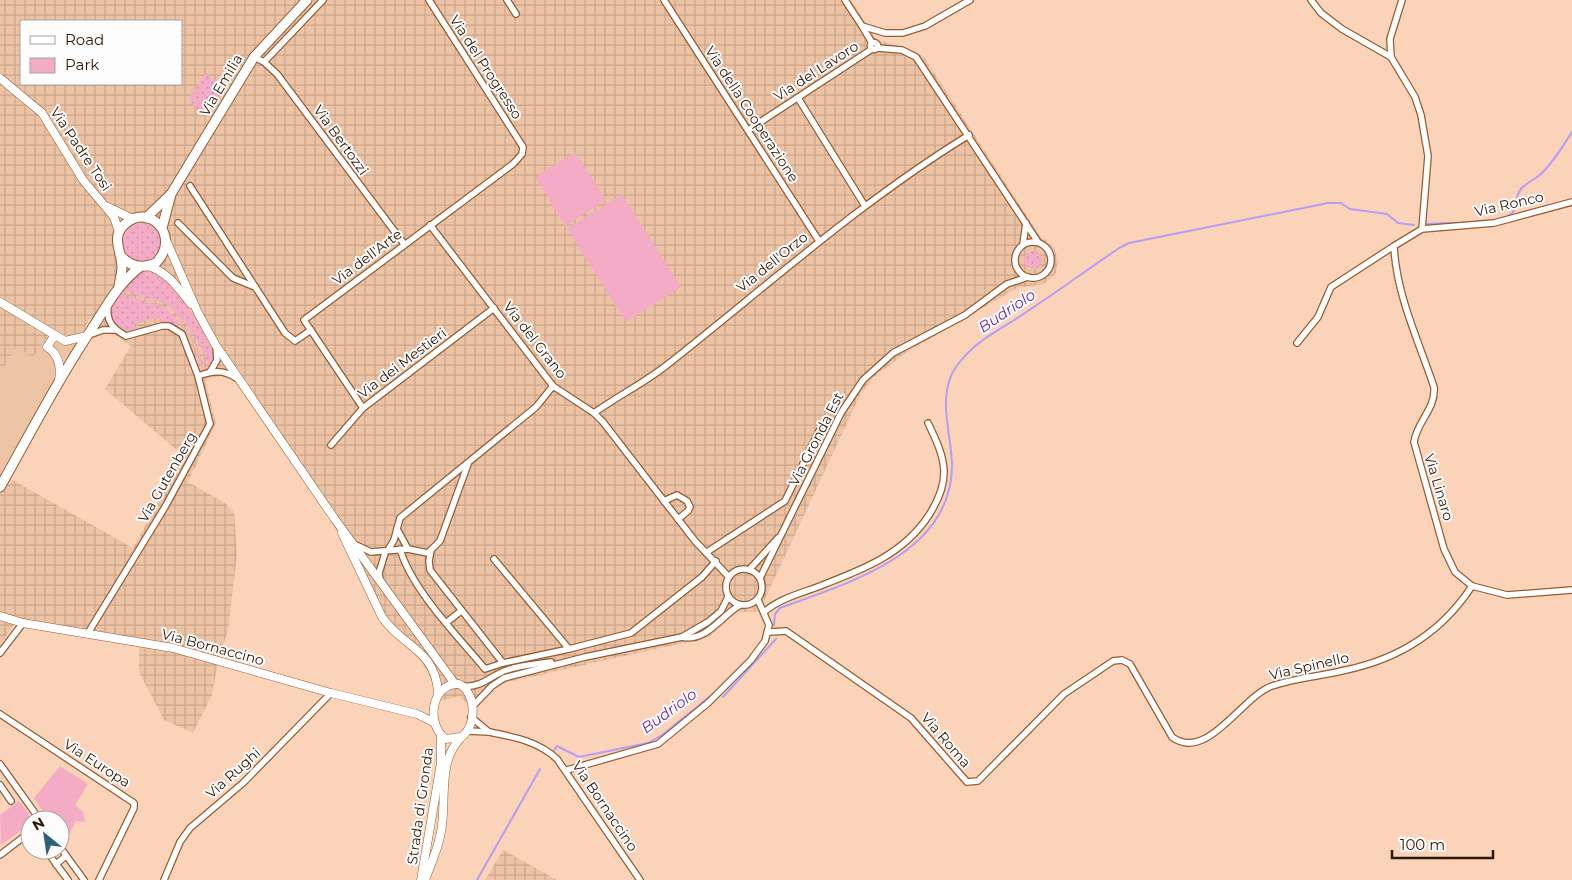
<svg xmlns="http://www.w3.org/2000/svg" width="1572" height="880" viewBox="0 0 1572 880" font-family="Montserrat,sans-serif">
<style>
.built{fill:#edc3a6}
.industrial{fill:url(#industrial-grid);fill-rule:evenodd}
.grass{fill:url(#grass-dots)}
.park{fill:#f4acc6}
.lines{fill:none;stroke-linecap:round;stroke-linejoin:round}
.stream{stroke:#b69df5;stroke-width:2}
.street-casing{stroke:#955d31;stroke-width:8}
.secondary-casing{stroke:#955d31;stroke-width:9}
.primary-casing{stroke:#955d31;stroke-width:11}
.street{stroke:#fff;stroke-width:5.5}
.secondary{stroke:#fff;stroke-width:8}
.primary{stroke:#fff;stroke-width:9}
.labels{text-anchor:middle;stroke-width:4;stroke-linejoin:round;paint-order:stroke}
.street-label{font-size:14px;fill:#301806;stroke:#fdfdfd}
.water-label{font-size:15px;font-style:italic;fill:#622fae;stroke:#fdfdfd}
</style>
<defs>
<pattern id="industrial-grid" width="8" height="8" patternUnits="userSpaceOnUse" patternTransform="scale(1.25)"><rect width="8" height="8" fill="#edc3a6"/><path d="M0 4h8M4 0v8" fill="none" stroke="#cca78d"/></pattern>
<pattern id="grass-dots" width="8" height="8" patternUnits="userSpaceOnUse" patternTransform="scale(1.25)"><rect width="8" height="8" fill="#f4acc6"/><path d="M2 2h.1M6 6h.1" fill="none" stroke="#d293a9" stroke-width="1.8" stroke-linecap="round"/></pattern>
</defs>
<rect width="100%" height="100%" fill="#fbd3b9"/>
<polygon class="built" points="53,327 65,335 82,333 0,474 0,374 16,347"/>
<g class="industrial">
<path d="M 0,0 L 851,0 L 876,39 L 914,51 L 924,57 L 1040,236 L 1054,247 L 1058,261 L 1056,273 L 1044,284 L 1017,288 L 904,354 L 874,377 L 861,393 L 759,612 L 737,612 L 709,637 L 508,682 L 493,688 L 473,709 L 459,696 L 436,702 L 432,681 L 422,662 L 388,628 L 330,518 L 233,379 L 220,376 L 205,380 L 216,423 L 188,482 L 225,503 L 234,512 L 237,555 L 228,631 L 219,657 L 212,695 L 193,733 L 164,720 L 139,672 L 139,647 L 14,624 L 0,645 L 0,473 L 133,548 L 184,456 L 105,389 L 131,346 L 90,318 L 82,333 L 65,335 L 53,328 L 33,357 L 16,347 L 0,374 ZM 21,21 L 181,21 L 181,84 L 21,84 Z"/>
<polygon points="503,850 507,852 557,880 485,880"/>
</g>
<g class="grass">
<polygon points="206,72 221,91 201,115 189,99"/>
<circle cx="142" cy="243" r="20"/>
<circle cx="1033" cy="260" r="9"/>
<path d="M 152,271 C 177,277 203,334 216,356 L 210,368 L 196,336 L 167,304 L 123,291 C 132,278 135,272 152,271 Z"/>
<path d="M 121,294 L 165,307 L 193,338 L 206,370 L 203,371 L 192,340 L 179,325 L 160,322 L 158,317 L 134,324 L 136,331 C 124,332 105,322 111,307 C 113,303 118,298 121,294 Z"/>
</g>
<g class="park">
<polygon points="575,152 606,200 565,226 535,177"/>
<polygon points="622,194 681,287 626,322 567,229"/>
<polygon points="60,766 88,784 75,805 83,812 85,822 76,821 65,842 60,835 60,820 49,820 34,798"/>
<polygon points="19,801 29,814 30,824 1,845 0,815"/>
</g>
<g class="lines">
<g class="stream">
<path d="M 1426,224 C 1446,222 1496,225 1511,214 C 1518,208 1514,197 1521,189 C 1526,183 1536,179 1542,173 C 1554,161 1563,146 1572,132"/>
<path d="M 774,625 L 775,614 L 780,608 C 847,583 951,555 952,466 C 952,437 939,405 951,376 C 954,368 965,355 972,349 C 987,335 1008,325 1025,313 C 1057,292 1087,270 1119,248 L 1129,243 L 1328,203 L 1341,203 L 1350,209 L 1387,214 L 1398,223 L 1414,225"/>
<polyline points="723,697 776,639"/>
<polyline points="554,751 557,746 579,757 648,743 662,735 713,694"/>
<polyline points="477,880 540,769"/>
</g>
<defs>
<g id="street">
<polyline points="507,0 516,14"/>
<polyline points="664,0 819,241"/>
<polyline points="845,0 862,26 885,33 903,33 925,26 970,0"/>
<path d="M 1311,0 L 1321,13 L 1342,29 L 1391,57 L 1415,97 L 1421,115 L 1428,156 L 1422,229 L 1394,246 C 1396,294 1419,342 1434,387 C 1436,409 1417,421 1414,442 L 1444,549 L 1455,572 L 1472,586"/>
<polyline points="862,26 872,43"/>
<circle cx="874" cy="46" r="3.5"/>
<polyline points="877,48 902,50 916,57 1038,242"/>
<polyline points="254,57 264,62 277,74 404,244"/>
<polyline points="1391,57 1390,39 1402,0"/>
<polyline points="264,62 323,0"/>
<polyline points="798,98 865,206"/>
<polyline points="748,130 872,49"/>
<polyline points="190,186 285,333 295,341 311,330"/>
<polyline points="178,223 233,278 255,287"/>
<polyline points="430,225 553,386 594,413 603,422 695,541 729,577"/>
<polyline points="1422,229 1494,223 1572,202"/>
<circle cx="1033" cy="260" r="18"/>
<polyline points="1023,244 1026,223"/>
<polyline points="89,335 103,330 116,330"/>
<polyline points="1297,343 1318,317 1331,287 1394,246"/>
<polyline points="210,372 217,360 216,346"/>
<path d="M 198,376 C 212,371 223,369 236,378"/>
<polyline points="363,408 304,320 513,164 522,154 523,147 429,0"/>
<path d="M 594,413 C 618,396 644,383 667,365 C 767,286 860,202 969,135"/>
<polyline points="331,445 363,408 494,308"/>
<polyline points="664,501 677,495 687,501 690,507 688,511 678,519"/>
<polyline points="397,529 408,549"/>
<polyline points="354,544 371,552 408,549 428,553 440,541 468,464"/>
<path d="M 400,549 C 412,590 457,635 485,669 L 503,663"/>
<polyline points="388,550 394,540 400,518 536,407 553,386"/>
<polyline points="431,550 429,561 430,570 503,663 569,649"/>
<polyline points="707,552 785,501 819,431"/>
<polyline points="494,559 569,649 631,633 702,577 716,561"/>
<circle cx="744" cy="587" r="18"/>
<polyline points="749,570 778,538"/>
<polyline points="760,578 841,413 863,380 893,353 965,315 1007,284 1028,277"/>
<polyline points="380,580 379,573 385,553"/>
<polyline points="1472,586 1507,595 1572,590"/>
<path d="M 764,612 C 778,600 795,595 812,589 C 856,572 902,557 929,515 C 952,479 946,460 928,423"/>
<polyline points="447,622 461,611"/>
<path d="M 769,632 L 786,631 L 911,718 L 967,782 L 978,781 L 1064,694 L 1113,661 L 1122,660 L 1130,664 L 1172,737 C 1207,763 1242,696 1272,686 C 1295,678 1322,676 1346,670 C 1398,659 1442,632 1472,586"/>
<path d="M 88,633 L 165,507 L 210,424 L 198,376 L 182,334 L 169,326 L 162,326 L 126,336 C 113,329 106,321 108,306"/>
<polyline points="682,637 708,622 721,611 728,597"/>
<polyline points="0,653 23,623"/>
<path d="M 463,686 C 482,688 491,675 507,670 C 521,665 537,664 551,662"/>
<path d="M 472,707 L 492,686 L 504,678 L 585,657 L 682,637 C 706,643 722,615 740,605"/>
<polyline points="0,714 134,803 134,808 99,880"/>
<polyline points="468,731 489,732 471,717"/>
<path d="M 489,732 C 514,737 538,741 557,759 L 640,880"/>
<polyline points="0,764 40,820"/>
<polyline points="567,770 658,744 708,703 751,660 765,641 769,625 758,600"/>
<polyline points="0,785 11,801"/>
<polyline points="60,847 84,880"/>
<polyline points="46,850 56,864"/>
<polyline points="0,855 30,832"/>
<polyline points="66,856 56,864 68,880"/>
<polyline points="164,880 180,842 190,828 243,783 331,693"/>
</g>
<g id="secondary">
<polyline points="0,78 42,113 83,180 114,217 119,232"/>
<polyline points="108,207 133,219"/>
<polyline points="166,240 198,313 215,344 334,518 455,684"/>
<path d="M 148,266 C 168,272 178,288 191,304"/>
<polyline points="0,302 65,341 87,336"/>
<path d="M 55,335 L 47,347 C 59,354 61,368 59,381"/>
<path d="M 342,533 L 382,617 C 402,647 435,649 438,692"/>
<polyline points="0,616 23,623 173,648 331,693 417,714 435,723"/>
<path d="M 459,684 C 477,693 477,727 461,737 L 446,739 C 426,726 430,683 459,684 Z"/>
<polyline points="421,880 441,763 441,736"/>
<path d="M 425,880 C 431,864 438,849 441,832 C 447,803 437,762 460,739"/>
</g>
<g id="primary">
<polyline points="146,218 171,194 254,57 307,0"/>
<polyline points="162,228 171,194"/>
<path d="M 119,286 C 120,280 122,273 122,267 C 122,252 110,237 125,224 C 149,202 182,236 156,263 C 142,269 130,267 120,255"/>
<path d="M 0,487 C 31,432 60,376 95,324 C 108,303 120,282 140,267"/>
</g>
</defs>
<use href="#street" class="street-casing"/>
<use href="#secondary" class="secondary-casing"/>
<use href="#primary" class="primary-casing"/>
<use href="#street" class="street"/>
<use href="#secondary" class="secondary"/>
<use href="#primary" class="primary"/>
</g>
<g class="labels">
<g class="street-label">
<text transform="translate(486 67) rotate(57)" y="5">Via del Progresso</text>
<text transform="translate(816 71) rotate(-33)" y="5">Via del Lavoro</text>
<text transform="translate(221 85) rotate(-59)" y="5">Via Emilia</text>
<text transform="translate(752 114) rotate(57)" y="5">Via della Cooperazione</text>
<text transform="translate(341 140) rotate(54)" y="5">Via Bertozzi</text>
<text transform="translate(81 149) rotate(56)" y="5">Via Padre Tosi</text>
<text transform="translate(1509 204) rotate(-13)" y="5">Via Ronco</text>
<text transform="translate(367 257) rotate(-37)" y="5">Via dell'Arte</text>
<text transform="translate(772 262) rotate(-39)" y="5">Via dell'Orzo</text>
<text transform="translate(535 340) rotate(52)" y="5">Via del Grano</text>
<text transform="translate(402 363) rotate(-37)" y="5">Via dei Mestieri</text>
<text transform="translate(816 439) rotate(-63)" y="5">Via Gronda Est</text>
<text transform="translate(167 477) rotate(-60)" y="5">Via Gutenberg</text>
<text transform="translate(1439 487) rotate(73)" y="5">Via Linaro</text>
<text transform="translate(213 647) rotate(15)" y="5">Via Bornaccino</text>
<text transform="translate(1309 666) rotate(-13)" y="5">Via Spinello</text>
<text transform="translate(946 740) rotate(49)" y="5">Via Roma</text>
<text transform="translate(97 763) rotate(33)" y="5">Via Europa</text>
<text transform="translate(233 773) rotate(-42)" y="5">Via Rughi</text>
<text transform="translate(420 806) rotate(-82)" y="5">Strada di Gronda</text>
<text transform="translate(605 806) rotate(56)" y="5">Via Bornaccino</text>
</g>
<g class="water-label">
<text transform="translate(1007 311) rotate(-34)" y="5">Budriolo</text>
<text transform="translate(669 711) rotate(-36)" y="5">Budriolo</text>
</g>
</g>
<rect x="20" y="20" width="162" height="65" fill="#fdfdfd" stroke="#aba19a"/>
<rect x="30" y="36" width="25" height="8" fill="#ffffff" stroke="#aba19a"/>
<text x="65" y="45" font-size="15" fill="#301806">Road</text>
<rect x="30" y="58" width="25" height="15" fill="#f4acc6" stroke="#aba19a"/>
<text x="65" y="70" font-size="15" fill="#301806">Park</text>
<g transform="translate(45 835) rotate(330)"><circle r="24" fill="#fdfdfd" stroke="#aba19a"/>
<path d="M0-4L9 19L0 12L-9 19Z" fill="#2d607d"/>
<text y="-8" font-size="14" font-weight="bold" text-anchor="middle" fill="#301806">N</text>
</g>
<path d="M1392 850v8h101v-8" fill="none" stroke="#301806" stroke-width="2.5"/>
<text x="1400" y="850" font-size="15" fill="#301806" stroke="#fdfdfd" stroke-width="4" paint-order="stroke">100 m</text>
</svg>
